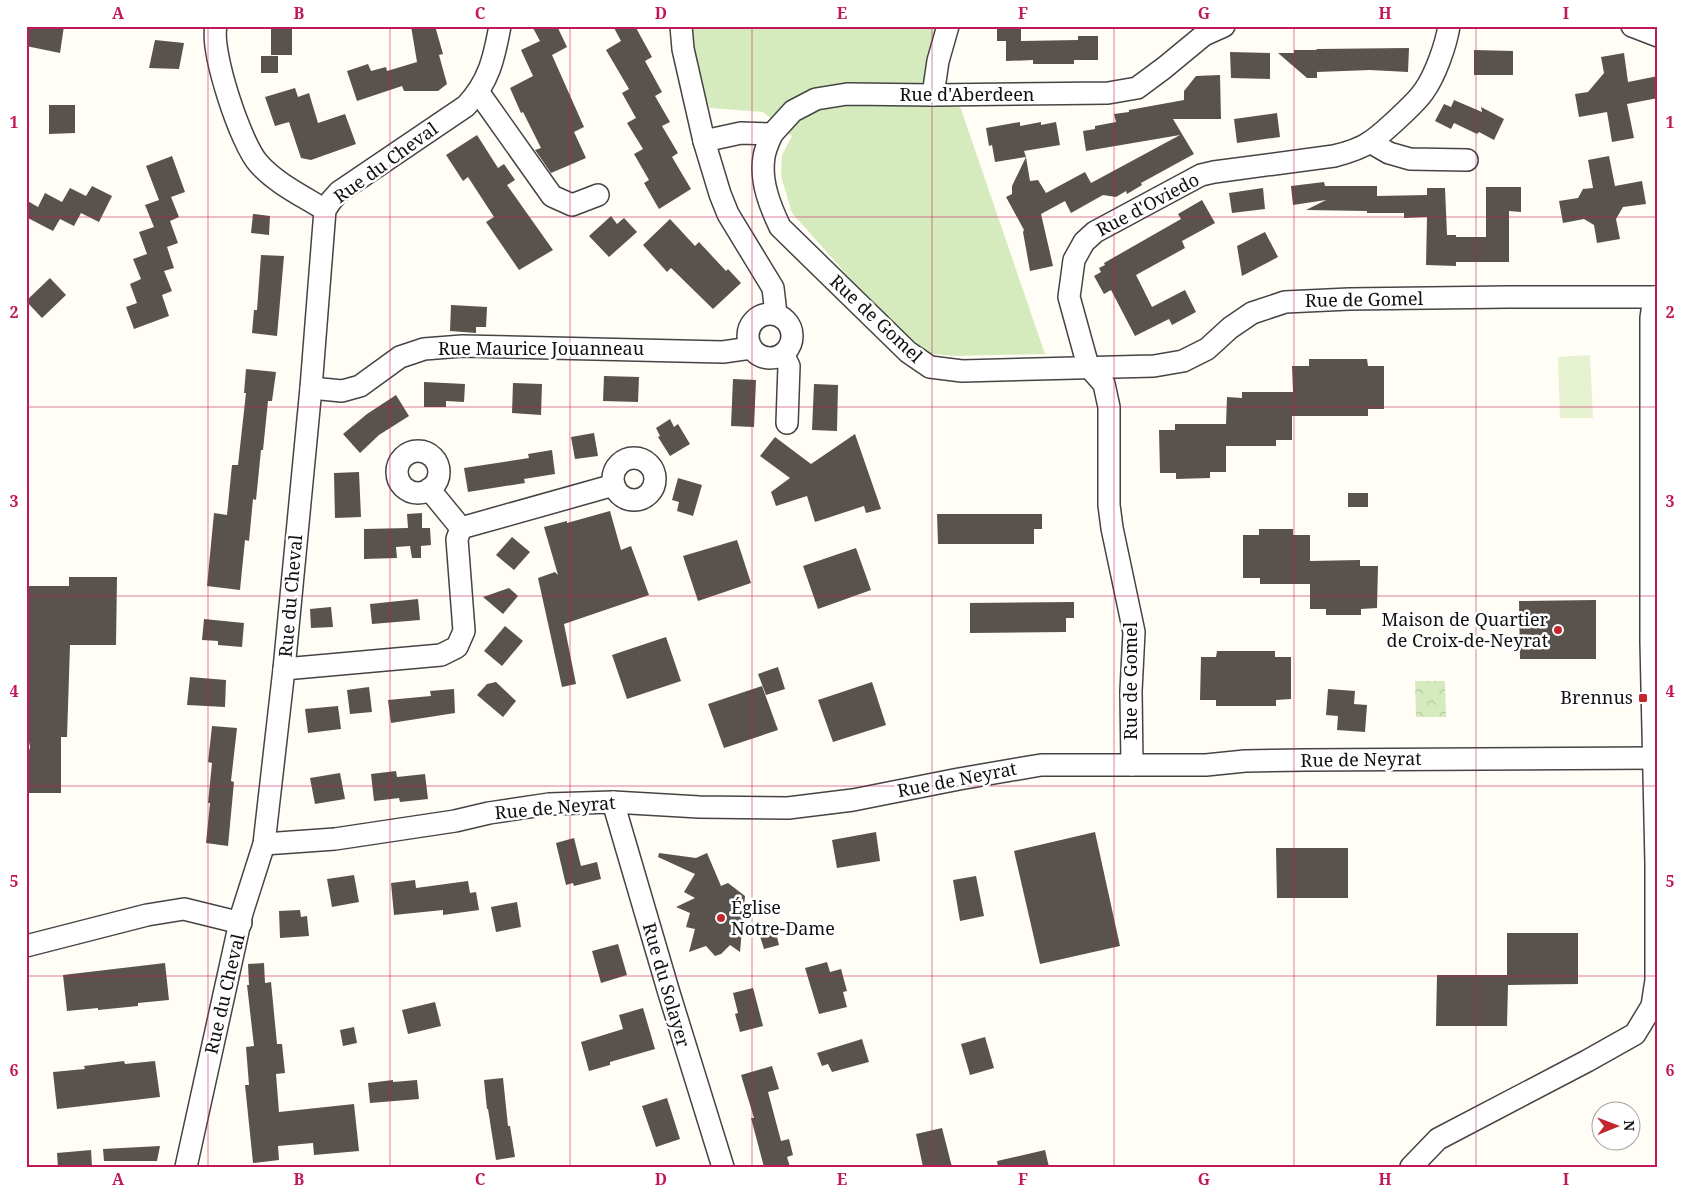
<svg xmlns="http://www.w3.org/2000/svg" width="1684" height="1193" viewBox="0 0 1684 1193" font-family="'Noto Serif',serif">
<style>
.grass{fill:#d5ebbd}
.park{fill:url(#park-crowns)}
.pitch{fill:#e6f2cf}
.building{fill:#5a524d}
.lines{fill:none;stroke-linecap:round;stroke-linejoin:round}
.minor-casing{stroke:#444;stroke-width:24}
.minor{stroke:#fff;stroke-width:21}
.grid{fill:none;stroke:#c2185b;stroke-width:1;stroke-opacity:0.55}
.poi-dot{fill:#c4262e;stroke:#fff;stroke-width:2}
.labels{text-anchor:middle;stroke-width:5;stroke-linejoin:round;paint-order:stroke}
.street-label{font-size:18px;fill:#111;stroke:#fff}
.poi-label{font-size:18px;fill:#111;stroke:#fff;text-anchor:end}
.neatline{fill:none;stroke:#c2185b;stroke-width:2}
.grid-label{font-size:16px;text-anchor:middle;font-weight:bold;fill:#c2185b}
</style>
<defs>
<pattern id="park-crowns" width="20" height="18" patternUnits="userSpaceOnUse" patternTransform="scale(1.25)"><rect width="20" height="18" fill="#d5ebbd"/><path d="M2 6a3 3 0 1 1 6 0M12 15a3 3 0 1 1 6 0" fill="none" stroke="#b6c8a1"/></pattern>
</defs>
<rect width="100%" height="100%" fill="#fffdf5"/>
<polygon class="grass" points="687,26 935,26 929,67 961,109 1045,354 954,356 924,353 903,338 792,213 781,176 782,155 792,136 763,112 710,108 689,50"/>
<polygon class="park" points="1415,681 1445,681 1446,717 1416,717"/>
<polygon class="pitch" points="1590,355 1593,418 1560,418 1558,357"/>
<g class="building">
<polygon points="26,26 64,26 60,53 26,46"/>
<polygon points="411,26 435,26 443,54 439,55 447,84 438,91 404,91 402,86 357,101 347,71 368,64 371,71 386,67 387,71 417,62"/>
<polygon points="532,26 557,26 567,47 552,55 584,127 574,132 586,158 551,173 535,150 541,148 523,112 521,113 510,88 533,76 521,50 540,41"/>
<polygon points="613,26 635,26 652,57 645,61 662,92 655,96 670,122 662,126 678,153 672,157 691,189 659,209 644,183 649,180 634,154 643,149 627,123 636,118 622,93 629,89 606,50 621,41"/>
<polygon points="997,26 1021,26 1021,41 1078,40 1078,36 1098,36 1098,60 1074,60 1074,64 1033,64 1033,60 1006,61 1006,41 997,41"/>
<rect x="271" y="27" width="21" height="28"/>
<polygon points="155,40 184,43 179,69 149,68"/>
<polygon points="1409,48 1408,72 1370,70 1317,72 1317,78 1307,78 1278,53 1294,53 1294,50 1316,50 1317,49"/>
<polygon points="1474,50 1513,51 1513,75 1474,75"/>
<polygon points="1230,52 1270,53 1270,79 1231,78"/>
<polygon points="1624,53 1628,82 1658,76 1658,98 1627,104 1634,138 1612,142 1607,112 1579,117 1575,94 1588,92 1604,73 1601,57"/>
<rect x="261" y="56" width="17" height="17"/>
<polygon points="1220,75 1221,119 1173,119 1194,154 1141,183 1142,185 1127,194 1126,191 1116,197 1103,195 1071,213 1065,201 1041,214 1053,266 1030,271 1023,232 1024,230 1006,197 1012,194 1012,186 1026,157 1030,181 1038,180 1046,193 1085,172 1091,183 1180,135 1086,151 1083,131 1095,129 1095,126 1116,122 1114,114 1129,112 1129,110 1184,100 1184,91 1196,76"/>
<polygon points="295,88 298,97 309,93 318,123 345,114 356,144 311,160 301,158 289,122 275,126 265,97"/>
<polygon points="1454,100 1482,112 1481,107 1504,119 1494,140 1479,132 1477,134 1454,123 1451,129 1435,121 1444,104 1451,107"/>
<polygon points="49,105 75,105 75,133 49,134"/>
<polygon points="1277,113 1280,137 1237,143 1234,119"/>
<polygon points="1020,122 1020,126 1041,122 1041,125 1056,122 1060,145 1024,151 1026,157 995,162 992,145 989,146 986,128"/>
<polygon points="477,135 498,168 504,164 515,180 507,185 553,250 519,270 486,222 494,217 468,177 463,181 446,155"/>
<polygon points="172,156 185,192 171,197 179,217 170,221 178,243 167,247 174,268 164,271 172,291 162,295 169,316 134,329 126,307 137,303 130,284 141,279 133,259 147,254 139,232 154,227 145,205 159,200 146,166"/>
<polygon points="1609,156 1615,186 1642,181 1646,204 1623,207 1616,219 1620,239 1597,243 1594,225 1584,219 1563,223 1559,201 1578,198 1583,189 1593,188 1588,160"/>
<polygon points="1324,182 1325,186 1377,186 1377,196 1427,195 1427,188 1445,188 1447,235 1456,235 1456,237 1486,237 1486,187 1521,187 1521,212 1509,211 1509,262 1456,262 1456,266 1426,265 1427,217 1404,218 1404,213 1367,213 1367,211 1306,210 1326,200 1293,205 1291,186"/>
<polygon points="92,186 112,196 99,222 81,213 74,226 60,219 53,231 26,217 26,200 38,207 45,193 62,202 70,188 86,196"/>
<polygon points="1263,188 1265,209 1232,213 1229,193"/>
<polygon points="1202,200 1215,223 1182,241 1185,248 1136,275 1152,307 1185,290 1196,312 1172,325 1169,319 1135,336 1111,290 1104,294 1094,276 1101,272 1099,268 1105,265 1104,263 1181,219 1178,214"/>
<polygon points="253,214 270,216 269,235 251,233"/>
<polygon points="611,216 617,224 624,218 637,232 609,257 589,236"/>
<polygon points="670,219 695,246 699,242 726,271 728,269 741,283 713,309 671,268 667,272 643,245"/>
<polygon points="1265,232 1278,257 1242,276 1237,246"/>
<polygon points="261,255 284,256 277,336 252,333 254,310 257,310"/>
<polygon points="50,278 66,295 42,318 26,301"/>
<polygon points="451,305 487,307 486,327 476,327 476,333 450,331"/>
<polygon points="1309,359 1367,359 1368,366 1384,366 1384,409 1368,409 1368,416 1292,416 1292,440 1276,440 1276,446 1226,446 1226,472 1210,472 1210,478 1176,479 1176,473 1160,473 1159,430 1175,430 1175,424 1226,424 1227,397 1242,398 1242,392 1293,392 1292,366 1309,366"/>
<polygon points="246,369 276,372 272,401 268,401 263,450 261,450 256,500 253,499 249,541 245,540 240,590 207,586 214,513 227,515 232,465 238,465 246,393 244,393"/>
<polygon points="604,376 639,377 638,402 603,401"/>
<polygon points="733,379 756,380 754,427 731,426"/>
<polygon points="424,382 465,384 464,402 446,401 446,407 424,407"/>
<polygon points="513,383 542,384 541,415 512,413"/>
<polygon points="814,384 838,385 837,431 812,430"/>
<polygon points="396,395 409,416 379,435 360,453 343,434 367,414"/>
<polygon points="670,419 674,427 678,424 690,444 670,456 658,437 660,436 656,428"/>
<polygon points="594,433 598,456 575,459 571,437"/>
<polygon points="855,434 881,509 866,513 864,506 815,522 807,496 776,506 771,492 790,478 760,456 775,437 811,464"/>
<polygon points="552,450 555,474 524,479 525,483 468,492 464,468 529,458 528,454"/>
<polygon points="359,472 361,517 335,518 334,473"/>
<polygon points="678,478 702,485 693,516 677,511 679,502 672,500"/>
<rect x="1348" y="493" width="20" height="14"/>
<polygon points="610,511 621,550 631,546 649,595 564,624 576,684 562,687 538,578 555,572 558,575 544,527 567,521 567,523"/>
<polygon points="422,513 422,528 430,528 431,545 421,546 421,558 412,558 410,546 396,547 397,558 364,559 364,529 408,528 407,514"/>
<polygon points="937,514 1042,514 1042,529 1034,529 1034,544 938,544"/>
<polygon points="1259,529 1293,529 1293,535 1310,535 1310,561 1360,560 1360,566 1378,566 1377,608 1361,609 1361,615 1326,615 1326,609 1310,609 1310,584 1260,584 1260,578 1243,578 1243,535 1259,535"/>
<polygon points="512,537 530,552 514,570 496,555"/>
<polygon points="737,540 751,583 698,601 683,556"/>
<polygon points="856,548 871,590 818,609 803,566"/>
<polygon points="69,577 117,577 116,645 70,645 67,737 61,737 61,793 26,793 26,762 30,747 26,728 26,586 69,586"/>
<polygon points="509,588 518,596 503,614 483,597"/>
<polygon points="418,599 420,620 372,624 370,604"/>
<polygon points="1596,600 1596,659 1520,659 1519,601"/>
<polygon points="1074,602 1074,618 1066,618 1066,632 970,633 970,603"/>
<polygon points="331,607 333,627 311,628 310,609"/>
<polygon points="204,619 244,623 242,647 218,645 218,641 202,640"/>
<polygon points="505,626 523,641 502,666 484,651"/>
<polygon points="666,637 681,681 627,699 612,655"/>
<polygon points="1217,651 1275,651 1275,657 1291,657 1291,699 1276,700 1276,706 1216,706 1216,700 1200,700 1201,657 1216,657"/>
<polygon points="778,667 785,689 766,695 758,674"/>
<polygon points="190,677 226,680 225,707 187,705"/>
<polygon points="496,682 516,701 503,717 477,695 487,684"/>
<polygon points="872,682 886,725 833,742 818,700"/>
<polygon points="762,686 778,730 724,748 708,704"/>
<polygon points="369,687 372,712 350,714 347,690"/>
<polygon points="454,689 455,713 391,723 388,700 431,696 430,691"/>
<polygon points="1328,689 1355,691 1354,704 1367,705 1365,732 1337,730 1338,716 1326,715"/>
<polygon points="338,706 341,729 308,733 305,709"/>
<polygon points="212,726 237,728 231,781 234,782 228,846 206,843 210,803 208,803 212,763 208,762"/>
<polygon points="396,771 397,777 425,774 428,799 400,802 399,798 374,801 371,774"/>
<polygon points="340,773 345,799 315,804 310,778"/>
<polygon points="876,832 880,861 837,868 832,840"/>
<polygon points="1095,832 1120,946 1040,964 1014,851"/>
<polygon points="574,838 581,866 597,862 601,879 574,886 573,883 566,885 556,843"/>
<polygon points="1276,848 1348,848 1348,898 1277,898"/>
<polygon points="659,853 696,858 707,853 721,886 728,883 745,896 740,952 730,945 721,954 715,956 706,946 689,952 695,929 686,927 690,913 676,907 695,898 684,892 695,874 658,857"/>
<polygon points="354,875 359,902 332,907 327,879"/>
<polygon points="976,876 984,916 960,921 953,880"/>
<polygon points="415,880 416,888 468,881 470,893 476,892 479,910 443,915 443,910 394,915 391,883"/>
<polygon points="517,902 521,927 496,932 491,907"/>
<polygon points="300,910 301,917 307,916 309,936 280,938 279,911"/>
<polygon points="775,929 779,945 764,949 759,933"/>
<polygon points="1507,933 1578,933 1578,984 1508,985 1507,1026 1436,1026 1437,975 1507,975"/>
<polygon points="618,944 627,975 601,983 592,951"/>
<polygon points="827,962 830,972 841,969 847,991 843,992 847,1007 819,1014 805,968"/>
<polygon points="165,963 169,1000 138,1003 138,1006 98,1010 98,1008 67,1011 63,975"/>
<polygon points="264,963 265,983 271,982 277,1044 282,1044 285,1073 276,1074 279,1112 354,1104 359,1151 314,1155 313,1143 278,1146 279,1160 253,1163 245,1085 249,1085 246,1047 254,1046 247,985 249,985 248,964"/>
<polygon points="753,988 763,1026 740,1032 735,1014 738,1013 733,993"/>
<polygon points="435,1002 441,1026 408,1034 402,1010"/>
<polygon points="643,1008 655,1049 610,1062 610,1065 589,1071 581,1042 623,1029 619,1015"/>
<polygon points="354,1027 357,1043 343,1046 340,1030"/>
<polygon points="985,1037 994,1068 970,1075 961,1044"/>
<polygon points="862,1039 869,1062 832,1072 828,1064 822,1066 817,1053"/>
<polygon points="124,1061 125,1064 155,1061 160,1097 57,1109 53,1072 85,1069 84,1066"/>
<polygon points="772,1066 779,1089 768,1092 781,1141 789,1139 793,1155 787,1157 790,1167 764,1167 751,1118 754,1118 741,1075"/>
<polygon points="503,1078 508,1126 510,1126 515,1157 496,1160 488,1109 487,1109 484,1080"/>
<polygon points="393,1080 393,1082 417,1080 419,1099 370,1103 368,1083"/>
<polygon points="667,1098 680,1139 656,1147 642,1106"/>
<polygon points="942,1128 952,1167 923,1167 916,1134"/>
<polygon points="160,1146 157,1161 104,1161 103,1149"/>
<polygon points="91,1150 92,1167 58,1167 57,1153"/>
<polygon points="1045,1150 1049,1167 998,1167 997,1161"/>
</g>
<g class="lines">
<defs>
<g id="minor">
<path d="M 216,26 C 210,51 241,145 259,164 C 277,184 303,196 325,210"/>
<polyline points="681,26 683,49 704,141 720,194 728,214 773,288 776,314"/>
<polyline points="1632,26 1658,36"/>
<polyline points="479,93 552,196 572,205 598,195"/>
<polyline points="933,95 938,61 948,26"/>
<path d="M 772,134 C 769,141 765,149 764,157 C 760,181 770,206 780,227 L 908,352 L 930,367 L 962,371 L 1154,366 L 1183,361 L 1207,349 L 1230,328 L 1252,313 L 1285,302 L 1349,299 L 1509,297 L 1658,297"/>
<polyline points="704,141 741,133 772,134 793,111 816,99 847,94 933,95 1108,93 1137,88 1164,68 1204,35 1224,26"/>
<polyline points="1370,142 1389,153 1410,159 1467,160"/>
<circle cx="770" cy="336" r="22"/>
<polyline points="783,354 789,366 787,423"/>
<polyline points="311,388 342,391 360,386 400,357 424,349 462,346 723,352 751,348"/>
<circle cx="418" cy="472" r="21"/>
<circle cx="634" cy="479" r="21"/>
<polyline points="429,489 461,528"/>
<polyline points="284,669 441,655 457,647 464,631 457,539 461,528 614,485"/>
<path d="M 1132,765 L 1131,691 L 1134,632 L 1112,528 L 1109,505 L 1109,407 L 1104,384 L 1088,366 L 1069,297 L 1074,260 L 1084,242 L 1095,232 L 1201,175 L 1214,172 L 1334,156 C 1346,153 1360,149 1370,142 C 1381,135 1417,102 1424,91 C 1435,76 1446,45 1449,26"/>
<polyline points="613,802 669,993 723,1167"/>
<polyline points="264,844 335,839 455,821 489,813 549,804 613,802 699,807 788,808 853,800 959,779 1041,765 1206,765 1245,761 1305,760 1654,758"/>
<polyline points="26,946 147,915 184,909 241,923"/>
<path d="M 186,1167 L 242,913 L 264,844 L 284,669 L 311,388 L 325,210 L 331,201 L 339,192 L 466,106 C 489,82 494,58 500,26"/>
<polyline points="1411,1167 1438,1139 1587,1061 1635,1034 1652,1006 1656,980 1656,863 1651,642 1651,318 1654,297"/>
</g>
</defs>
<use href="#minor" class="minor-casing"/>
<use href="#minor" class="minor"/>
</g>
<path class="grid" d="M 208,26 L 208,1167M 390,26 L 390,1167M 570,26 L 570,1167M 752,26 L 752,1167M 932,26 L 932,1167M 1114,26 L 1114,1167M 1294,26 L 1294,1167M 1476,26 L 1476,1167M 26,217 L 1658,217M 26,407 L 1658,407M 26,596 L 1658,596M 26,786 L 1658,786M 26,976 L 1658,976"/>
<g class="poi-dot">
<circle cx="1558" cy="630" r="5"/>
<rect x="1638" y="693" width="10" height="10" rx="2.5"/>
<circle cx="721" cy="918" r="5"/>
</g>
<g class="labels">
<g class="street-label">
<text x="967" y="101">Rue d'Aberdeen</text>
<text transform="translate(386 163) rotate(-36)" y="6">Rue du Cheval</text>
<text transform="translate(1148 205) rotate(-28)" y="6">Rue d'Oviedo</text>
<text transform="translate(1364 300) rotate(-1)" y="6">Rue de Gomel</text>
<text transform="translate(876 319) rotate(43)" y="6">Rue de Gomel</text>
<text x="541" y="355">Rue Maurice Jouanneau</text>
<text transform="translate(291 596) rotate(-85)" y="6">Rue du Cheval</text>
<text transform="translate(1131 681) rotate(-90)" y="6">Rue de Gomel</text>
<text transform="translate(1361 760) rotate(-1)" y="6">Rue de Neyrat</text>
<text transform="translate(957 780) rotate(-11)" y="6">Rue de Neyrat</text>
<text transform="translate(555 808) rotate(-5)" y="6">Rue de Neyrat</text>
<text transform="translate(666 985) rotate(74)" y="6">Rue du Solayer</text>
<text transform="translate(225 994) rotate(-77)" y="6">Rue du Cheval</text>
</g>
<g class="poi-label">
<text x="1548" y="626">Maison de Quartier<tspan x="1548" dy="21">de Croix-de-Neyrat</tspan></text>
<text x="1633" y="704">Brennus</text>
<text x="731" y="914" text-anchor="start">Église<tspan x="731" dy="21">Notre-Dame</tspan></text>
</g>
</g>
<rect width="1684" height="1193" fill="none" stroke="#ffffff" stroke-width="55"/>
<g transform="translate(1616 1126) rotate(89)"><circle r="24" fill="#ffffff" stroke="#a0a0a0"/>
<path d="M0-4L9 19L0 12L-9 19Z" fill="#c4262e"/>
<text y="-8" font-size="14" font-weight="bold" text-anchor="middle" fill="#111111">N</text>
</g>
<rect x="28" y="28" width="1628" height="1138" class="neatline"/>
<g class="grid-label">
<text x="118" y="19">A</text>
<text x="299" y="19">B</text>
<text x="480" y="19">C</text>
<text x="661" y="19">D</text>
<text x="842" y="19">E</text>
<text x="1023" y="19">F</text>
<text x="1204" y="19">G</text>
<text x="1385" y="19">H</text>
<text x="1566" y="19">I</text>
<text x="14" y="128">1</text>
<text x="1670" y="128">1</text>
<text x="14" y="318">2</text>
<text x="1670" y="318">2</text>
<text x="14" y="507">3</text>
<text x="1670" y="507">3</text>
<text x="14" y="697">4</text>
<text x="1670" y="697">4</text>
<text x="14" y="887">5</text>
<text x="1670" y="887">5</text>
<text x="14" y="1076">6</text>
<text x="1670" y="1076">6</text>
<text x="118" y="1185">A</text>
<text x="299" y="1185">B</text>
<text x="480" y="1185">C</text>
<text x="661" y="1185">D</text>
<text x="842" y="1185">E</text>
<text x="1023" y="1185">F</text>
<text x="1204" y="1185">G</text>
<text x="1385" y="1185">H</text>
<text x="1566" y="1185">I</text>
</g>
</svg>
